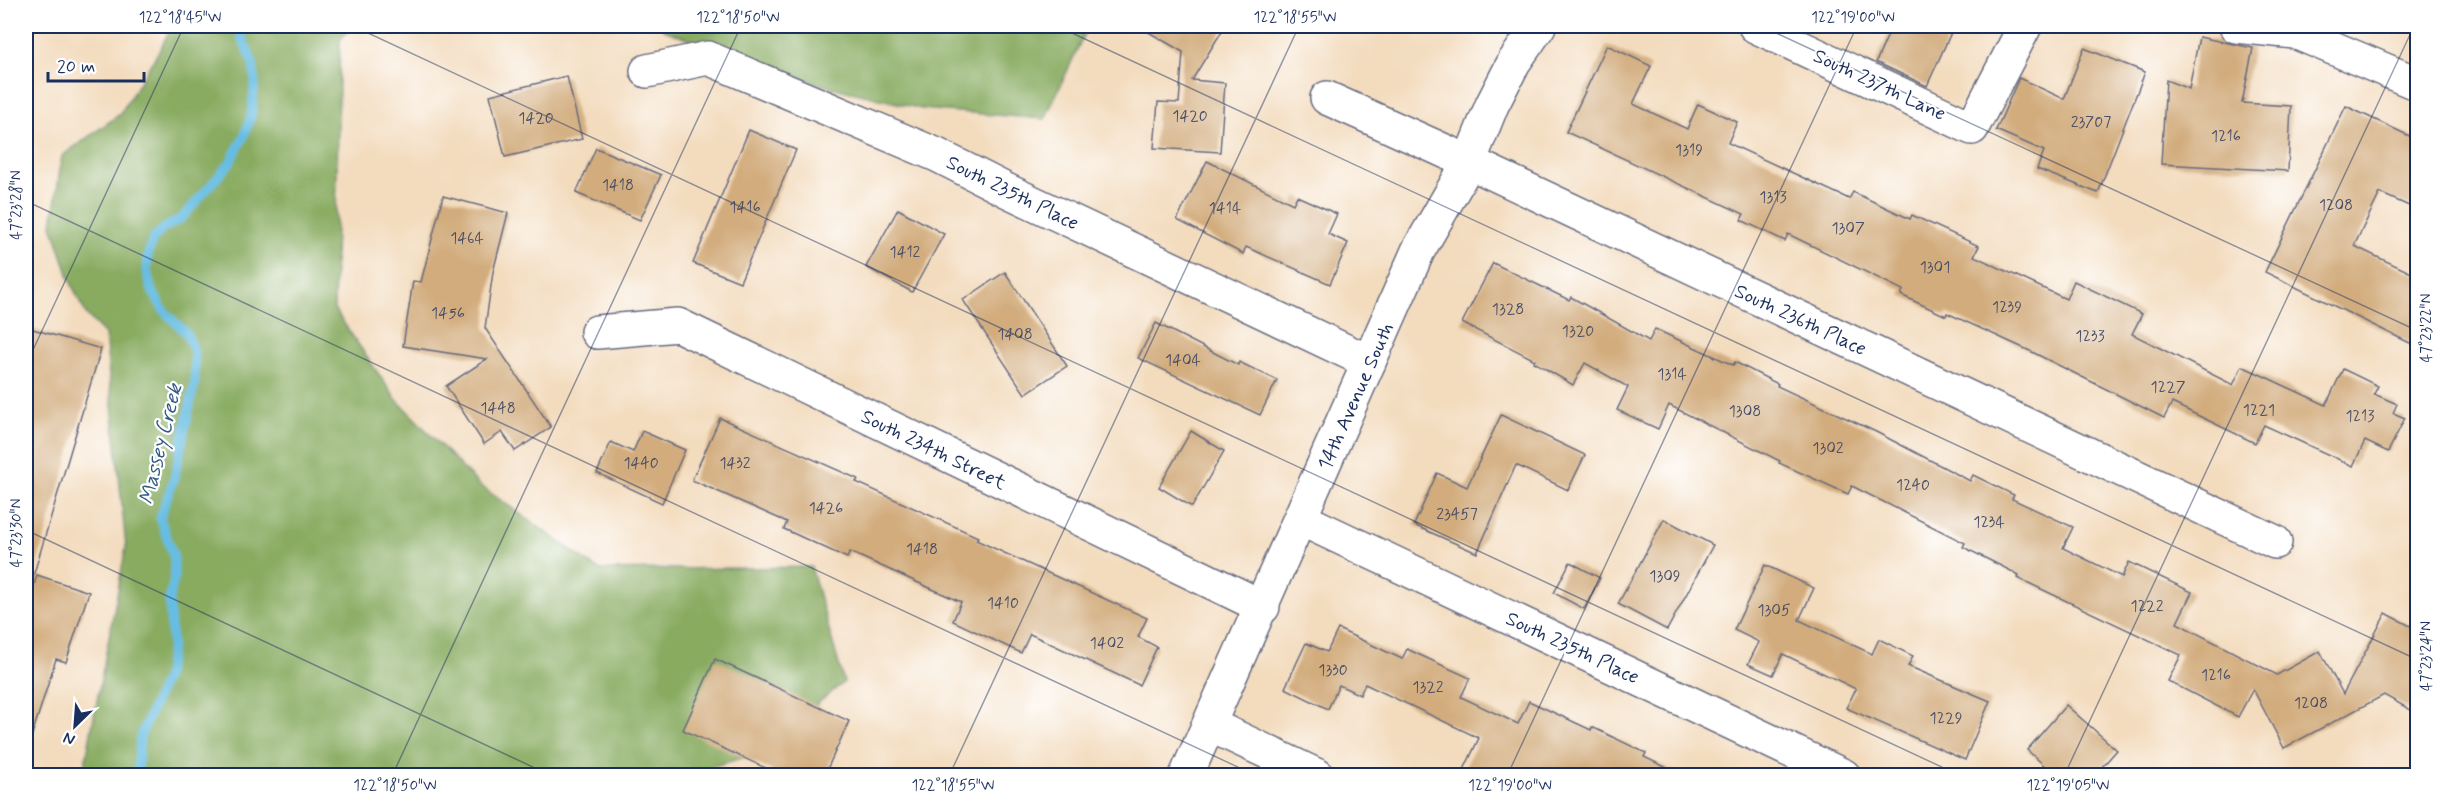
<svg xmlns="http://www.w3.org/2000/svg" width="2443" height="801" viewBox="0 0 2443 801" font-family="Mynerve,sans-serif">
<style>
.forest{fill:#88ab60;stroke:#526d5f;stroke-width:1.5}
.lines{fill:none;stroke-linecap:round;stroke-linejoin:round}
.stream{stroke:#66bde3;stroke-width:9}
.building{fill:#d2ac7d}
.minor-casing{stroke:#676b7f;stroke-width:36}
.minor{stroke:#fff;stroke-width:33}
.ticks{fill:none;stroke:#1b2f5e;stroke-width:1.5;stroke-opacity:0.45}
.labels{text-anchor:middle;stroke-width:4.5;stroke-linejoin:round;paint-order:stroke}
.number-label{font-size:16px;fill:#494e66}
.street-label{font-size:20px;fill:#1b2f5e;stroke:#fff}
.water-label{font-size:21px;font-style:italic;fill:#325a86;stroke:#fff}
.neatline{fill:none;stroke:#1b2f5e;stroke-width:2}
.ticks-label{font-size:15px;text-anchor:middle;fill:#1b2f5e}
</style>
<rect width="100%" height="100%" fill="#fff"/>
<filter id="ink" filterUnits="userSpaceOnUse"><feTurbulence type="fractalNoise" baseFrequency=".0167" numOctaves="2"/><feDisplacementMap in="SourceGraphic" scale="12" xChannelSelector="R" yChannelSelector="G"/><feConvolveMatrix kernelMatrix="1 2 1 2 8 2 1 2 1" color-interpolation-filters="sRGB"/></filter>
<filter id="wash" filterUnits="userSpaceOnUse"><feTurbulence type="fractalNoise" baseFrequency=".008" numOctaves="4" result="noise"/><feDisplacementMap in="SourceGraphic" scale="24" xChannelSelector="R" yChannelSelector="G"/><feGaussianBlur stdDeviation="1.35" result="paint"/><feColorMatrix in="noise" values="0 0 0 0 0 0 0 0 0 0 0 0 0 0 0 0 0 1.4 0 .05"/><feComposite in="paint" operator="in"/></filter>
<g filter="url(#wash)">
<rect width="100%" height="100%" fill="#f3dbbd"/>
<g class="forest">
<polygon points="171,26 352,26 340,40 334,309 395,398 478,484 599,570 811,567 844,682 755,754 683,775 83,775 126,547 105,334 86,314 71,283 52,225 62,156 120,114 161,48"/>
<polygon points="661,26 1088,26 1045,119 922,109 822,85 664,30"/>
</g>
<g class="lines">
<polyline class="stream" points="137,776 140,737 167,674 172,644 169,599 174,579 174,558 160,518 175,475 195,382 194,351 187,334 164,311 151,289 147,271 148,254 153,239 164,228 182,218 229,164 244,136 251,116 255,81 253,63 237,26"/>
</g>
<g id="blocks">
<g class="building">
<polygon points="1138,26 1225,26 1192,80 1225,83 1220,152 1154,148 1158,102 1179,103 1183,52"/>
<polygon points="1892,26 1954,26 1927,86 1876,62"/>
<polygon points="2199,37 2253,48 2242,103 2291,106 2288,171 2161,164 2166,80 2189,89"/>
<polygon points="1607,45 1651,66 1633,104 1687,129 1698,104 1737,122 1728,143 1849,199 1853,192 1910,219 1912,215 1979,246 1974,256 2066,299 2074,281 2142,314 2132,334 2233,385 2242,366 2326,405 2343,369 2378,386 2374,394 2397,404 2393,413 2405,418 2388,452 2365,441 2353,466 2264,425 2255,443 2172,403 2164,418 2030,351 1947,313 1946,316 1901,295 1903,290 1788,234 1785,241 1741,220 1744,214 1566,132"/>
<polygon points="2084,48 2145,72 2098,193 2037,169 2044,151 1996,130 2019,78 2064,99"/>
<polygon points="567,76 582,139 505,157 490,95"/>
<polygon points="2346,106 2418,140 2418,210 2380,193 2354,246 2418,276 2418,347 2265,272"/>
<polygon points="749,130 796,150 740,282 693,263"/>
<polygon points="596,148 661,175 640,220 576,193"/>
<polygon points="1207,161 1293,204 1297,196 1337,214 1328,234 1348,243 1330,284 1246,247 1243,254 1177,220"/>
<polygon points="443,196 508,213 493,272 485,328 551,427 515,451 502,432 484,444 446,386 487,359 403,346 413,281 421,282"/>
<polygon points="898,209 944,234 912,292 866,267"/>
<polygon points="1493,263 1569,300 1571,297 1649,341 1655,329 1733,365 1735,362 1778,384 1777,386 1876,432 1970,481 1973,475 2014,495 2012,499 2073,527 2063,548 2122,577 2129,562 2192,592 2177,623 2277,675 2320,651 2343,694 2386,613 2418,630 2418,714 2384,695 2284,748 2253,689 2238,717 2168,681 2181,655 2018,578 2019,575 1963,547 1965,543 1852,486 1848,494 1779,463 1780,461 1669,405 1658,429 1617,410 1628,387 1585,363 1573,385 1534,362 1535,360 1462,323"/>
<polygon points="1005,272 1067,366 1025,394 963,300"/>
<polygon points="1156,323 1238,365 1239,362 1277,380 1260,415 1138,358"/>
<polygon points="26,327 101,349 32,580 26,579"/>
<polygon points="1501,415 1585,455 1568,490 1516,465 1477,553 1414,525 1437,473 1467,487"/>
<polygon points="720,418 858,479 856,482 978,537 976,540 1147,618 1138,637 1157,647 1139,685 1030,634 1021,653 953,621 961,602 850,552 847,558 784,529 787,522 692,480"/>
<polygon points="642,431 685,450 662,503 597,473 611,442 633,452"/>
<polygon points="1191,431 1224,451 1192,507 1159,487"/>
<polygon points="1664,519 1713,545 1667,630 1618,604"/>
<polygon points="1570,562 1600,578 1584,609 1554,593"/>
<polygon points="1765,565 1814,588 1799,620 1872,654 1879,639 1913,656 1908,666 1990,701 1965,760 1846,708 1856,689 1783,654 1773,675 1748,664 1759,642 1734,630"/>
<polygon points="37,575 89,592 66,662 56,659 31,738 26,737 26,611"/>
<polygon points="1338,629 1402,659 1407,649 1470,678 1461,697 1518,724 1529,701 1591,730 1592,727 1646,753 1644,757 1684,776 1461,776 1479,738 1365,684 1360,695 1339,685 1328,709 1285,688 1306,643 1327,652"/>
<polygon points="715,659 849,721 824,776 783,776 683,730"/>
<polygon points="2066,705 2117,750 2094,776 2056,776 2027,750"/>
</g>
</g>
</g>
<g filter="url(#ink)">
<use href="#blocks" fill-opacity="0" stroke="#676b7f" stroke-width="1.5"/>
<g class="lines">
<defs>
<g id="minor">
<polyline points="1755,26 1972,128 2025,26"/>
<polyline points="2236,26 2295,32 2418,84"/>
<polyline points="647,71 708,58 937,155 1006,190 1369,362"/>
<polyline points="1327,98 1469,162 2275,542"/>
<polyline points="597,332 678,325 1263,607"/>
<polyline points="1301,519 1844,776"/>
<polyline points="1210,725 1318,776"/>
<polyline points="1186,776 1418,251 1469,162 1492,105 1514,62 1539,26"/>
</g>
</defs>
<use href="#minor" class="minor-casing"/>
<use href="#minor" class="minor"/>
</g>
</g>
<path class="ticks" d="M 353,26 L 1961,776M 1057,26 L 2418,660M 1761,26 L 2418,331M 26,201 L 1257,776M 26,365 L 184,26M 26,530 L 552,776M 392,776 L 741,26M 949,776 L 1299,26M 1507,776 L 1857,26M 2064,776 L 2414,26"/>
<g class="labels">
<g class="number-label">
<text x="1190" y="121">1420</text>
<text x="536" y="123">1420</text>
<text x="2091" y="127">23707</text>
<text x="2226" y="141">1216</text>
<text x="1689" y="155">1319</text>
<text x="618" y="190">1418</text>
<text x="1773" y="202">1313</text>
<text x="2336" y="210">1208</text>
<text x="745" y="212">1416</text>
<text x="1225" y="213">1414</text>
<text x="1848" y="233">1307</text>
<text x="467" y="243">1464</text>
<text x="905" y="257">1412</text>
<text x="1935" y="272">1301</text>
<text x="2007" y="312">1239</text>
<text x="1508" y="314">1328</text>
<text x="448" y="318">1456</text>
<text x="1578" y="336">1320</text>
<text x="1015" y="339">1408</text>
<text x="2090" y="341">1233</text>
<text x="1183" y="365">1404</text>
<text x="1672" y="379">1314</text>
<text x="2168" y="392">1227</text>
<text x="498" y="413">1448</text>
<text x="2259" y="415">1221</text>
<text x="1745" y="416">1308</text>
<text x="2360" y="421">1213</text>
<text x="1828" y="453">1302</text>
<text x="641" y="468">1440</text>
<text x="735" y="468">1432</text>
<text x="1913" y="490">1240</text>
<text x="826" y="513">1426</text>
<text x="1457" y="519">23457</text>
<text x="1989" y="527">1234</text>
<text x="922" y="554">1418</text>
<text x="1665" y="581">1309</text>
<text x="1003" y="608">1410</text>
<text x="2147" y="611">1222</text>
<text x="1774" y="615">1305</text>
<text x="1107" y="648">1402</text>
<text x="1333" y="675">1330</text>
<text x="2216" y="680">1216</text>
<text x="1428" y="692">1322</text>
<text x="2311" y="708">1208</text>
<text x="1946" y="723">1229</text>
</g>
<g class="street-label">
<text transform="translate(1880 84) rotate(25)" y="7">South 237th Lane</text>
<text transform="translate(1013 192) rotate(26)" y="7">South 235th Place</text>
<text transform="translate(1801 319) rotate(25)" y="7">South 236th Place</text>
<text transform="translate(1355 396) rotate(-66)" y="7">14th Avenue South</text>
<text transform="translate(934 449) rotate(26)" y="7">South 234th Street</text>
<text transform="translate(1573 647) rotate(25)" y="7">South 235th Place</text>
</g>
<g class="water-label">
<text transform="translate(160 444) rotate(-76)" y="7">Massey Creek</text>
</g>
</g>
<rect width="2443" height="801" fill="none" stroke="#fff" stroke-width="66"/>
<g transform="translate(75 726) rotate(205)" stroke="#ffffff" stroke-width="4.5" paint-order="stroke">
<path d="M0-4.5L10 22L0 15L-10 22Z" fill="#1b2f5e"/>
<text y="-9" font-size="16" font-weight="bold" text-anchor="middle" fill="#1b2f5e">N</text>
</g>
<path d="M48 72v9h96v-9" fill="none" stroke="#1b2f5e" stroke-width="3"/>
<text x="57" y="72" font-size="18" fill="#1b2f5e" stroke="#ffffff" stroke-width="4.5" paint-order="stroke">20 m</text>
<rect x="33" y="33" width="2377" height="735" class="neatline"/>
<g class="ticks-label">
<text x="180" y="22">122°18'45"W</text>
<text x="738" y="22">122°18'50"W</text>
<text x="1295" y="22">122°18'55"W</text>
<text x="1853" y="22">122°19'00"W</text>
<text transform="translate(16 205) rotate(-90)" y="5">47°23'28"N</text>
<text transform="translate(2426 328) rotate(-90)" y="5">47°23'22"N</text>
<text transform="translate(16 533) rotate(-90)" y="5">47°23'30"N</text>
<text transform="translate(2426 656) rotate(-90)" y="5">47°23'24"N</text>
<text x="395" y="790">122°18'50"W</text>
<text x="953" y="790">122°18'55"W</text>
<text x="1510" y="790">122°19'00"W</text>
<text x="2068" y="790">122°19'05"W</text>
</g>
</svg>
